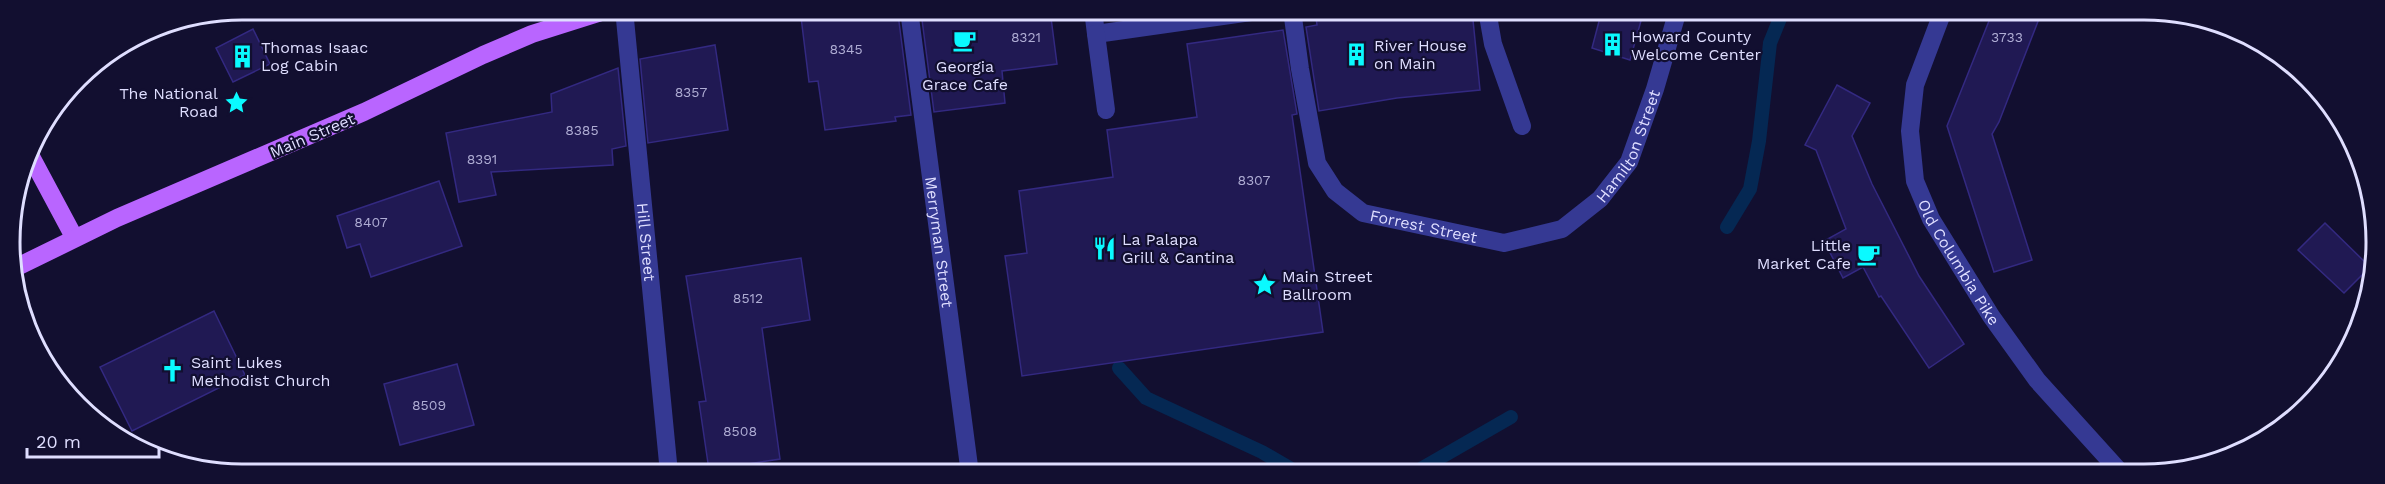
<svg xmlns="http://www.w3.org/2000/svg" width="2385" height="484" viewBox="0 0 2385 484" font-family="'Work Sans',sans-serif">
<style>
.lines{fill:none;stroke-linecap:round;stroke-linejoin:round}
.stream{stroke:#052853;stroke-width:14}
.building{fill:#201953;stroke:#332981;stroke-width:1.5}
.minor{stroke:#353993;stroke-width:18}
.major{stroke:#b965ff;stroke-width:18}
.labels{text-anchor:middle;stroke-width:4.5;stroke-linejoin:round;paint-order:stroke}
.number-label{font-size:14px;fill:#afadd4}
.poi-label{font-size:16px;fill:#dfdeff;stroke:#120f30;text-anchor:start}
.street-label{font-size:16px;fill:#dfdeff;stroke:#120f30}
.rim{fill:none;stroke:#dfdeff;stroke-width:3}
</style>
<rect width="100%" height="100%" fill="#120f30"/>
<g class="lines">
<g class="stream">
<polyline points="1727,227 1750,189 1759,141 1770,43 1783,11"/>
<polyline points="1119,368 1146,398 1262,452 1300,474"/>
<polyline points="1412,474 1511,417"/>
</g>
</g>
<g class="building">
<polygon points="864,10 882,10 883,16 898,14 911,115 895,117 896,121 825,130 818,81 809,82 801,17"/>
<polygon points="940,10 1050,10 1057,64 1002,71 1005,103 934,112 921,12"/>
<polygon points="1315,10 1472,10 1480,90 1397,98 1319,111 1306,27 1317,25"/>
<polygon points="1602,10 1644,10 1630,60 1592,48"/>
<polygon points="1993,11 2042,11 1999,122 1992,134 2032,260 1994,272 1947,126"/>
<polygon points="253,29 270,64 233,82 216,48"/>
<polygon points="1283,30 1297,114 1292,115 1323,332 1022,376 1005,256 1027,253 1019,191 1113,177 1107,130 1197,117 1187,44"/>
<polygon points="715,45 728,130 648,143 640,59"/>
<polygon points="618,68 626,146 612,149 613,165 491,172 496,195 459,202 446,133 552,112 551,94"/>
<polygon points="1837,85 1870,103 1852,136 1872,184 1919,276 1964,344 1929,368 1881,296 1879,297 1863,267 1843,278 1824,241 1846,229 1816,150 1805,145"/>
<polygon points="439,181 462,246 371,277 360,244 347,248 337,216"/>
<polygon points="2325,223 2370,267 2344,293 2298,250"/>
<polygon points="801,258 810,320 762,328 780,459 709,470 699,402 706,401 686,276"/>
<polygon points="214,311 245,375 132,431 100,367"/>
<polygon points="457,364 474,425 400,445 384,384"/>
</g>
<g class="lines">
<g class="minor">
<path id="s1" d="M 624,9 L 669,473"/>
<path id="s2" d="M 909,10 L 970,474"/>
<polyline points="1093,10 1096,34 1265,10"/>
<path id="s3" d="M 1292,10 L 1300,69 L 1317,163 L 1335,191 L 1363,213 L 1504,243 L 1562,229 L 1600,199 L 1629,162 L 1655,89 L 1678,10"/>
<polyline points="1487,10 1493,44 1522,126"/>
<path id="s4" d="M 1943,11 L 1915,85 L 1910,131 L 1915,181 L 1931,219 L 1991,316 L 2037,380 L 2122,474"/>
<polyline points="1096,34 1106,110"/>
</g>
<g class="major">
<polyline points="28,151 74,237"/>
<polyline points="15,268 117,218 364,112 483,55 532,34 611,9"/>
</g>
</g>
<defs>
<symbol id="cafe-bare" viewBox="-9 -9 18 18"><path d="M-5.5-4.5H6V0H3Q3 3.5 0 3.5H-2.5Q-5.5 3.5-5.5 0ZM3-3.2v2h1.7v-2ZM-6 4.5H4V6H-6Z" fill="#0afaff" stroke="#120f30" stroke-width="2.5" paint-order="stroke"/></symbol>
<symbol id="building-bare" viewBox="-9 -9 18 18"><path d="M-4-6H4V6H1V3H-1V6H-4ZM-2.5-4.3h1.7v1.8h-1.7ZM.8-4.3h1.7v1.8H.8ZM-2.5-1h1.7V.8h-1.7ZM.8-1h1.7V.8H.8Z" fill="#0afaff" stroke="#120f30" stroke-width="2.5" paint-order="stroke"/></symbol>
<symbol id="sight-bare" viewBox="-9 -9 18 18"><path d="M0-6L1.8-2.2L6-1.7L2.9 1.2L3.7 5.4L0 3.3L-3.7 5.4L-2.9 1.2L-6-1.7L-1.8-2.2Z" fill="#0afaff" stroke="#120f30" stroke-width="2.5" paint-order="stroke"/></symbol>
<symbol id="restaurant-bare" viewBox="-9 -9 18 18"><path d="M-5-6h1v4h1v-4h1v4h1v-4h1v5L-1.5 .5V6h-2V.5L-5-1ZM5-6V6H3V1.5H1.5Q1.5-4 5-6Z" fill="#0afaff" stroke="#120f30" stroke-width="2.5" paint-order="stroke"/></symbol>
<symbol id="church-bare" viewBox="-9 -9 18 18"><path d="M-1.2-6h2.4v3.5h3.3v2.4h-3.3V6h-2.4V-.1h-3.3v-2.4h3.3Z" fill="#0afaff" stroke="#120f30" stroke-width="2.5" paint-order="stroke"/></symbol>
</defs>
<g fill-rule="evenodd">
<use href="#cafe-bare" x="948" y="24" width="33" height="33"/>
<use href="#building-bare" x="1596" y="28" width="33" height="33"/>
<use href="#building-bare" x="1340" y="38" width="33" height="33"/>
<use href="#building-bare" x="226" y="40" width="33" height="33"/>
<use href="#sight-bare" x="220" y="86" width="33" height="33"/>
<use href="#restaurant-bare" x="1088" y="232" width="33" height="33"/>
<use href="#cafe-bare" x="1852" y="238" width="33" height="33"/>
<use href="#sight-bare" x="1248" y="268" width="33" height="33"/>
<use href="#church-bare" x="156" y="354" width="33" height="33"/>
</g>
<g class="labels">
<g class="number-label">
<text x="1026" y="42">8321</text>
<text x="2007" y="42">3733</text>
<text x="846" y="54">8345</text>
<text x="691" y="97">8357</text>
<text x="582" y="135">8385</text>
<text x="482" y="164">8391</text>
<text x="1254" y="185">8307</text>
<text x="371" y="227">8407</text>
<text x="748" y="303">8512</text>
<text x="429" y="410">8509</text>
<text x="740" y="436">8508</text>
</g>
<g class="poi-label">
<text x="1631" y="42">Howard County<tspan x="1631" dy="18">Welcome Center</tspan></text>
<text x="1374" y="51">River House<tspan x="1374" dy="18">on Main</tspan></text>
<text x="261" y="53">Thomas Isaac<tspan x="261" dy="18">Log Cabin</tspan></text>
<text x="965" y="72" text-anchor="middle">Georgia<tspan x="965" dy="18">Grace Cafe</tspan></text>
<text x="218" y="99" text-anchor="end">The National<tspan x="218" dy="18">Road</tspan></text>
<text x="1122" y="245">La Palapa<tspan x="1122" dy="18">Grill &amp; Cantina</tspan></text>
<text x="1851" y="251" text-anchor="end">Little<tspan x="1851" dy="18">Market Cafe</tspan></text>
<text x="1282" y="282">Main Street<tspan x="1282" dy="18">Ballroom</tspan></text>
<text x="191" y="368">Saint Lukes<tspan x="191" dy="18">Methodist Church</tspan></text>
</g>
<g class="street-label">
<text transform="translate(312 135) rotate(-23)" y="6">Main Street</text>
<text dy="6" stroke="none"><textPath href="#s3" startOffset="537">Hamilton Street</textPath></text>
<text dy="6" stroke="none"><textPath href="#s3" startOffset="286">Forrest Street</textPath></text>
<text dy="6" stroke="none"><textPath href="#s1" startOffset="234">Hill Street</textPath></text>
<text dy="6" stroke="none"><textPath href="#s2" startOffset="234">Merryman Street</textPath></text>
<text dy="6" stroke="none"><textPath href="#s4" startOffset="268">Old Columbia Pike</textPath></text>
</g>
</g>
<path d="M0 0H2385V484H0ZM242 20H2144A222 222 0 0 1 2366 242V242A222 222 0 0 1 2144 464H242A222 222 0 0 1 20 242V242A222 222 0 0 1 242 20Z" fill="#120f30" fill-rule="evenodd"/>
<path class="rim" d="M242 20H2144A222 222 0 0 1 2366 242V242A222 222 0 0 1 2144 464H242A222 222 0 0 1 20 242V242A222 222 0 0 1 242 20Z"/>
<path d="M27 448v9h132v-9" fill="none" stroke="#dfdeff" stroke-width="3"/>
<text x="36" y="448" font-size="18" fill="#dfdeff" stroke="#120f30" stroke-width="4.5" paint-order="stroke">20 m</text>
</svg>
